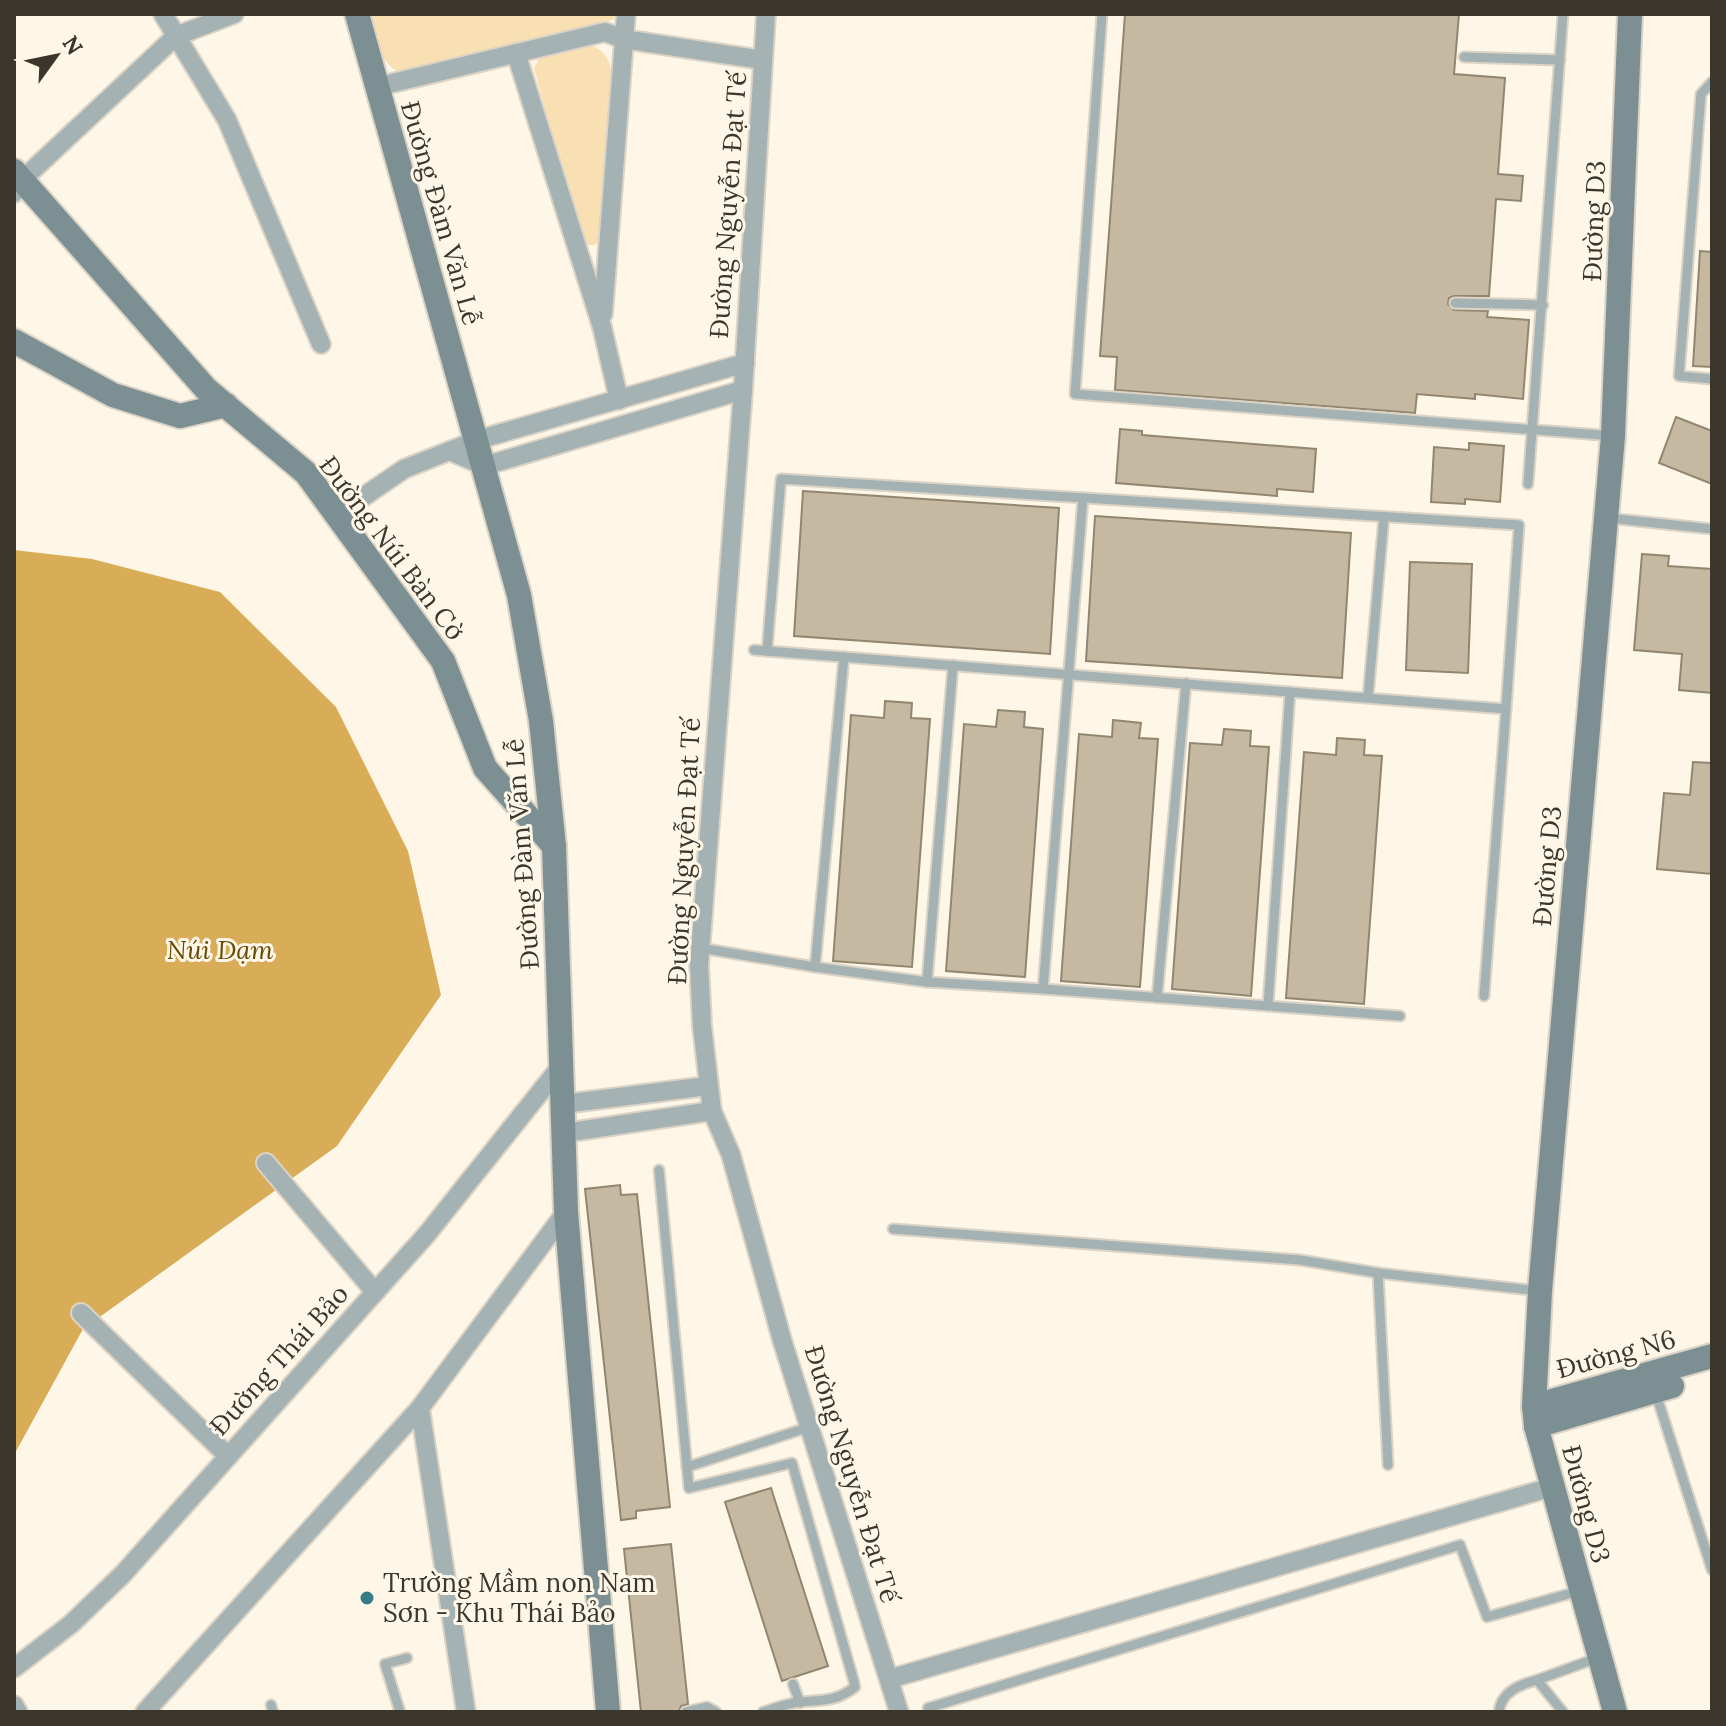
<svg xmlns="http://www.w3.org/2000/svg" width="1726" height="1726" viewBox="0 0 1726 1726" font-family="Lora,serif">
<style>
.green{fill:#f9e0b2}
.forest{fill:#d9ad58}
.building{fill:#c6b9a1;stroke:#92866f;stroke-width:2}
.lines{fill:none;stroke-linecap:round;stroke-linejoin:round}
.lane-casing{stroke:#dbd3c5;stroke-width:13}
.street-casing{stroke:#dbd3c5;stroke-width:22}
.secondary-casing{stroke:#dbd3c5;stroke-width:28}
.lane{stroke:#a4b2b4;stroke-width:9}
.street{stroke:#a4b2b4;stroke-width:18}
.secondary{stroke:#7c9094;stroke-width:24}
.poi-dot{fill:#357c87;stroke:#fef6e7;stroke-width:3}
.labels{text-anchor:middle;stroke-width:6;stroke-linejoin:round;paint-order:stroke}
.street-label{font-size:26px;fill:#3b362c;stroke:#fef6e7}
.park-label{font-size:26px;font-style:italic;fill:#684b05;stroke:#fef6e7}
.poi-label{font-size:26px;fill:#3b362c;stroke:#fef6e7;text-anchor:start}
</style>
<rect width="100%" height="100%" fill="#fef6e7"/>
<g class="green">
<path d="M 371,14 L 619,14 L 612,20 L 403,73 C 378,66 377,37 371,14 Z"/>
<path d="M 587,45 C 605,48 611,61 612,79 L 602,237 L 601,241 L 594,245 L 585,245 L 579,237 L 534,68 L 540,57 Z"/>
</g>
<polygon class="forest" points="14,550 92,559 220,592 336,707 408,851 441,995 337,1146 83,1329 14,1455"/>
<g class="building">
<polygon points="1125,14 1459,14 1454,74 1505,78 1498,174 1523,176 1521,201 1496,199 1489,296 1454,296 1449,298 1448,304 1454,310 1488,311 1487,317 1529,320 1523,399 1475,394 1475,399 1417,394 1415,413 1115,390 1117,357 1100,356"/>
<polygon points="1700,251 1712,252 1712,367 1693,366"/>
<polygon points="1676,417 1712,431 1712,484 1659,463"/>
<polygon points="1120,429 1142,431 1142,435 1316,449 1313,492 1277,489 1277,496 1116,483"/>
<polygon points="1469,443 1504,446 1500,502 1465,499 1465,504 1431,502 1434,447 1469,450"/>
<polygon points="803,491 1059,508 1050,654 794,636"/>
<polygon points="1095,516 1351,533 1342,678 1086,661"/>
<polygon points="1642,554 1669,556 1668,566 1712,569 1712,693 1679,690 1682,654 1634,650"/>
<polygon points="1410,562 1472,564 1468,673 1406,670"/>
<polygon points="885,701 912,703 911,718 930,719 912,967 833,961 851,715 884,718"/>
<polygon points="998,710 1025,712 1024,727 1043,729 1025,977 946,971 964,724 996,727"/>
<polygon points="1113,720 1141,723 1139,738 1158,739 1140,987 1061,981 1079,734 1112,737"/>
<polygon points="1224,729 1251,731 1250,746 1269,747 1251,996 1172,989 1190,743 1222,745"/>
<polygon points="1337,738 1365,740 1364,755 1382,756 1364,1004 1286,998 1304,752 1336,755"/>
<polygon points="1693,762 1712,763 1712,874 1657,869 1664,793 1690,795"/>
<polygon points="620,1185 621,1195 637,1194 670,1507 636,1511 636,1518 621,1520 585,1189"/>
<polygon points="771,1488 828,1666 782,1681 725,1502"/>
<polygon points="671,1544 688,1704 681,1706 679,1712 641,1712 624,1549"/>
</g>
<g class="lines">
<defs>
<g id="lane">
<polyline points="1102,14 1075,394 1613,436"/>
<polyline points="1464,57 1560,60"/>
<polyline points="1712,82 1701,94 1679,376 1712,379"/>
<polyline points="1455,303 1543,305"/>
<polyline points="1528,484 1563,14"/>
<polyline points="1608,518 1712,529"/>
<polyline points="754,650 1506,709 1484,996"/>
<polyline points="767,651 781,479 1519,525 1506,709"/>
<polyline points="1368,697 1384,517"/>
<polyline points="700,948 815,967 927,982 1043,989 1083,498"/>
<polyline points="815,967 844,657"/>
<polyline points="927,982 953,665"/>
<polyline points="1043,989 1400,1016"/>
<polyline points="1157,998 1186,683"/>
<polyline points="1268,1006 1290,692"/>
<path d="M 659,1170 L 689,1488 L 792,1463 L 854,1682 L 855,1687 C 833,1704 818,1699 794,1703 C 783,1705 773,1709 763,1712"/>
<polyline points="893,1229 1300,1260 1378,1273 1540,1291"/>
<polyline points="1378,1273 1388,1465"/>
<polyline points="1656,1394 1712,1570"/>
<polyline points="687,1467 809,1427"/>
<polyline points="1537,1680 1597,1658"/>
<polyline points="793,1684 800,1703"/>
<polyline points="271,1705 273,1712"/>
<polyline points="400,1712 385,1664 407,1658"/>
<polyline points="686,1712 707,1707 716,1712"/>
<polyline points="930,1712 928,1708 1460,1545 1487,1617 1579,1591"/>
<path d="M 1499,1712 C 1501,1692 1519,1685 1537,1680 L 1563,1712"/>
</g>
<g id="street">
<polyline points="163,14 227,120 321,344"/>
<polyline points="766,14 743,390 699,965 702,1026 712,1111 731,1155 782,1340 899,1712"/>
<polyline points="516,53 602,327 619,400"/>
<polyline points="376,87 605,32 623,39 763,60"/>
<polyline points="14,193 22,180 176,36 234,14"/>
<polyline points="603,314 626,14"/>
<polyline points="450,451 484,466 743,390"/>
<polyline points="337,515 404,469 477,440 745,363"/>
<polyline points="563,1104 708,1086"/>
<polyline points="564,1133 712,1111"/>
<polyline points="266,1163 375,1292"/>
<polyline points="81,1313 228,1456"/>
<polyline points="420,1408 466,1712"/>
<polyline points="14,1668 71,1624 123,1574 427,1234 561,1066"/>
<polyline points="889,1679 1552,1487"/>
<polyline points="14,1705 18,1712"/>
<polyline points="145,1712 420,1408 566,1212"/>
</g>
<g id="secondary">
<polyline points="357,14 519,595 541,721 554,846 566,1212 608,1712"/>
<polyline points="14,171 206,389 306,473 443,661 485,768 554,846"/>
<polyline points="14,341 113,395 180,416 226,405"/>
<polyline points="1534,1406 1712,1356"/>
<polyline points="1536,1426 1672,1386"/>
<polyline points="1615,1712 1536,1426 1534,1406 1540,1291 1613,436 1630,14"/>
</g>
</defs>
<use href="#lane" class="lane-casing"/>
<use href="#street" class="street-casing"/>
<use href="#secondary" class="secondary-casing"/>
<use href="#lane" class="lane"/>
<use href="#street" class="street"/>
<use href="#secondary" class="secondary"/>
</g>
<circle class="poi-dot" cx="367" cy="1598" r="8"/>
<g class="labels">
<g class="street-label">
<text transform="translate(728 205) rotate(-86)" y="9">Đường Nguyễn Đạt Tế</text>
<text transform="translate(441 213) rotate(74)" y="9">Đường Đàm Văn Lễ</text>
<text transform="translate(1594 221) rotate(-88)" y="9">Đường D3</text>
<text transform="translate(392 548) rotate(53)" y="9">Đường Núi Bàn Cờ</text>
<text transform="translate(684 851) rotate(-87)" y="9">Đường Nguyễn Đạt Tế</text>
<text transform="translate(522 854) rotate(-94)" y="9">Đường Đàm Văn Lễ</text>
<text transform="translate(1547 866) rotate(-85)" y="9">Đường D3</text>
<text transform="translate(1616 1354) rotate(-15)" y="9">Đường N6</text>
<text transform="translate(279 1360) rotate(-48)" y="9">Đường Thái Bảo</text>
<text transform="translate(852 1474) rotate(73)" y="9">Đường Nguyễn Đạt Tế</text>
<text transform="translate(1586 1504) rotate(75)" y="9">Đường D3</text>
</g>
<g class="park-label">
<text x="220" y="959">Núi Dạm</text>
</g>
<g class="poi-label">
<text x="383" y="1592">Trường Mầm non Nam<tspan x="383" dy="30">Sơn - Khu Thái Bảo</tspan></text>
</g>
</g>
<rect width="1726" height="1726" fill="none" stroke="#3b362c" stroke-width="32"/>
<g transform="translate(56 56) rotate(57)" stroke="#fef6e7" stroke-width="6" paint-order="stroke">
<path d="M0-6L14 30L0 20L-14 30Z" fill="#3b362c"/>
<text y="-12" font-size="22" font-weight="bold" text-anchor="middle" fill="#3b362c">N</text>
</g>
</svg>
